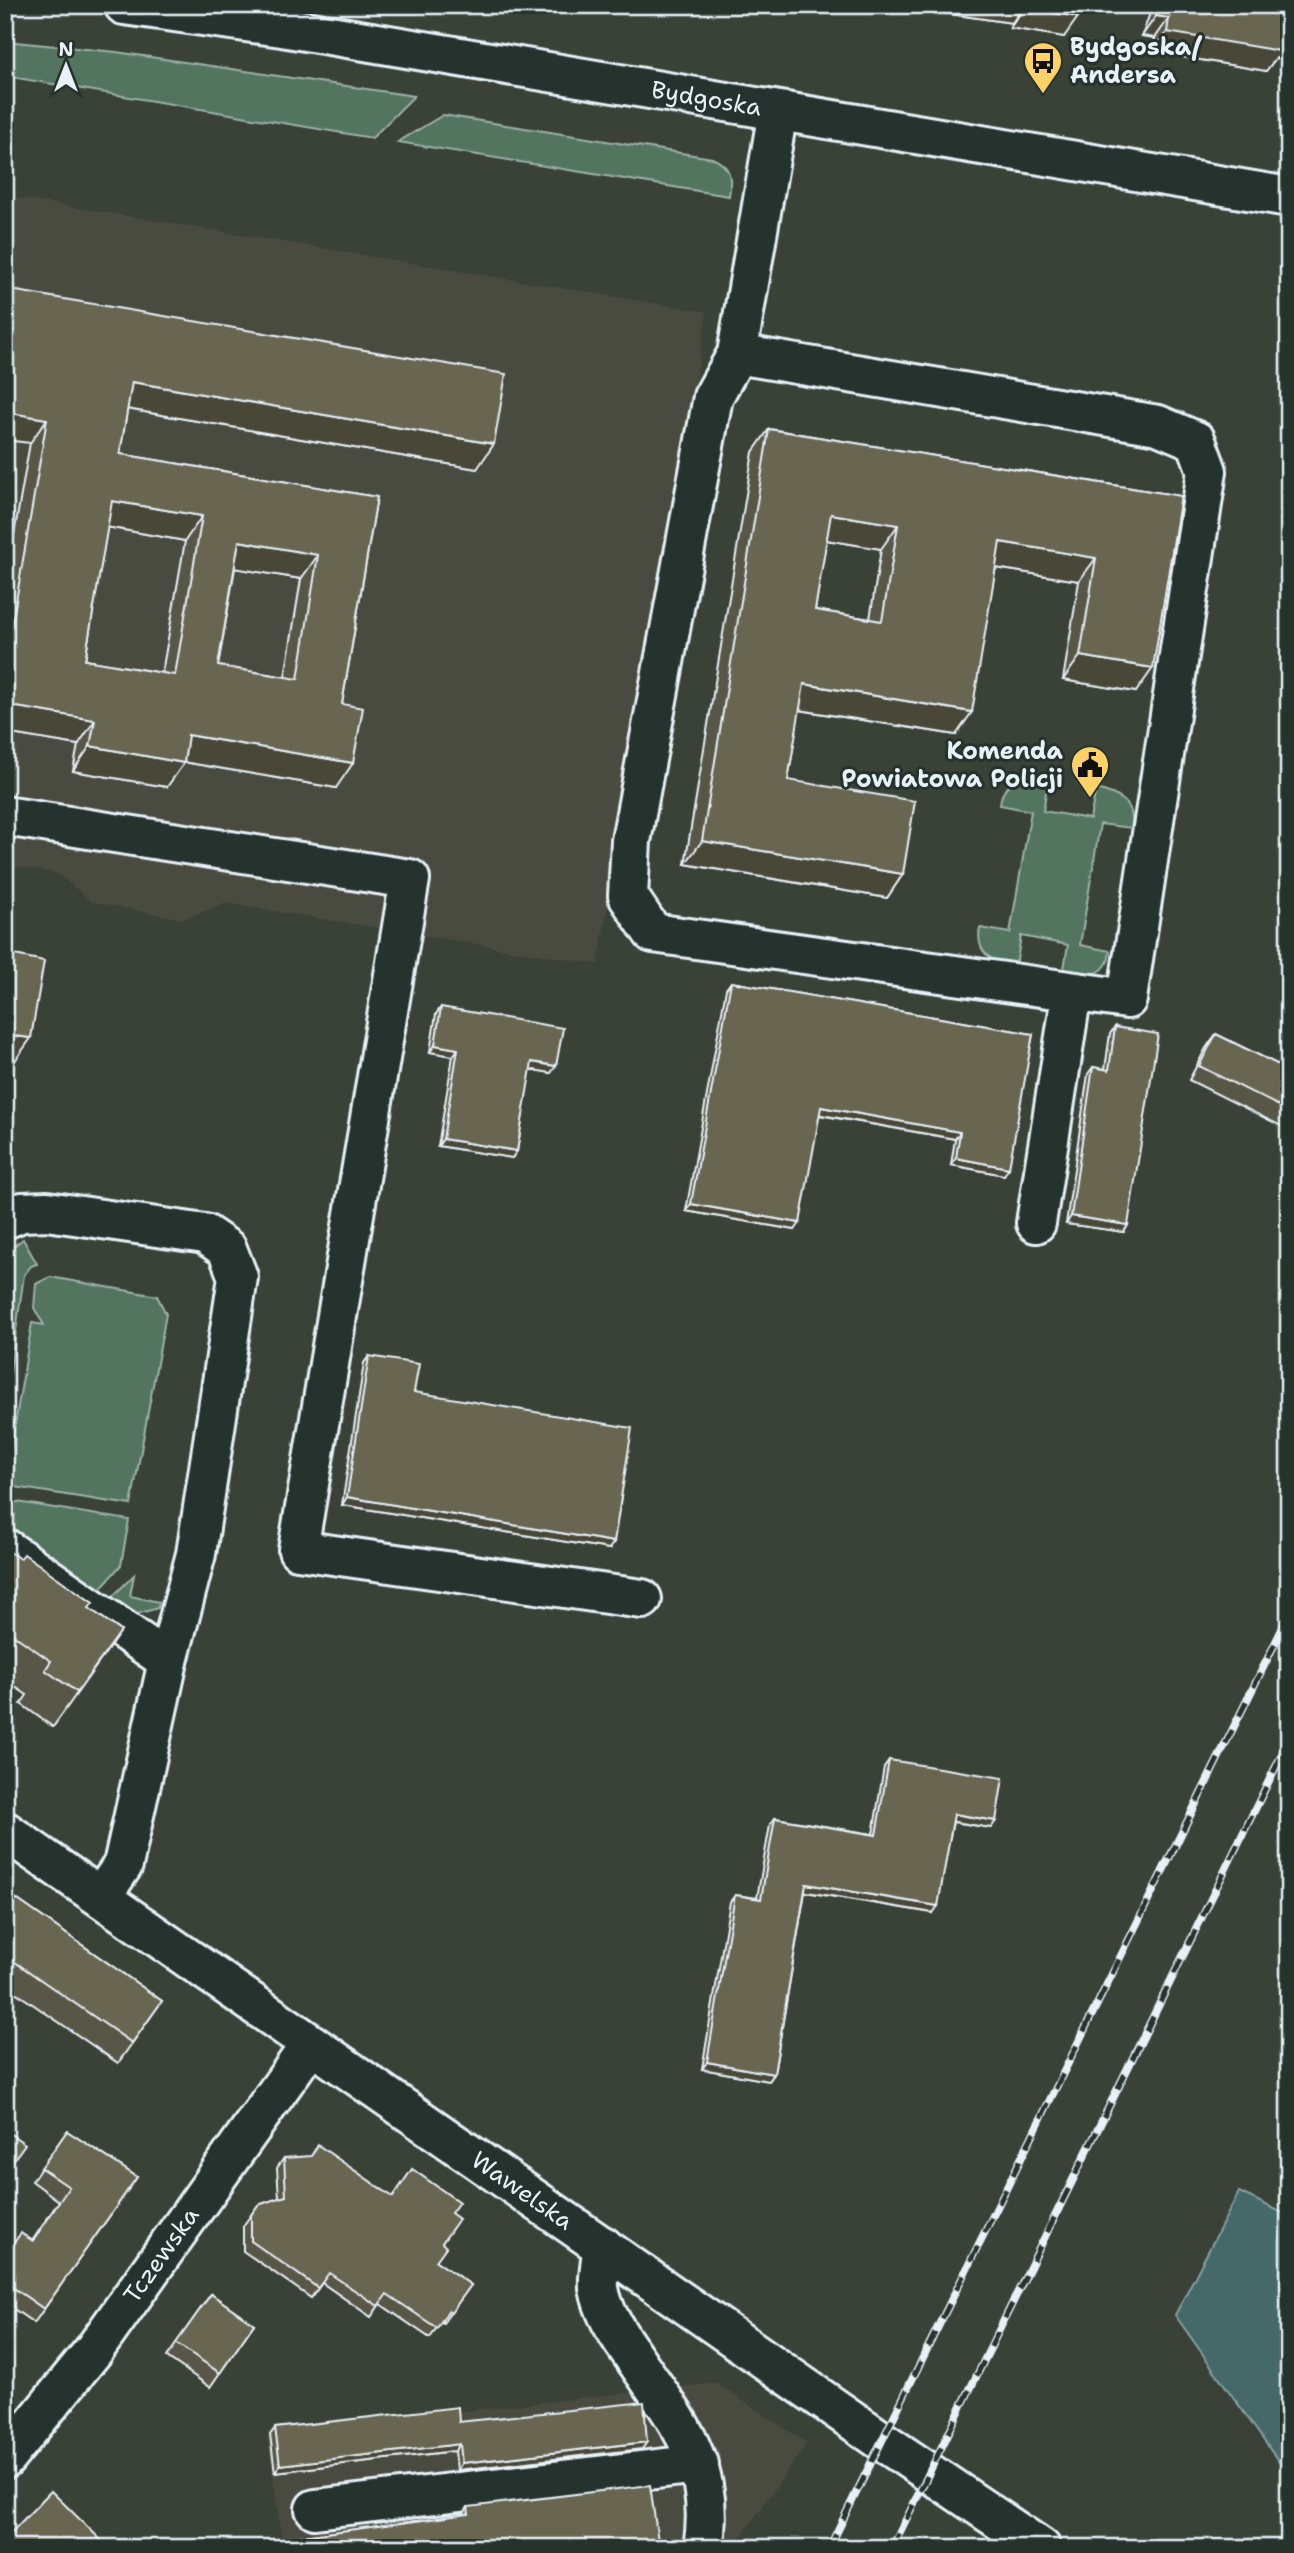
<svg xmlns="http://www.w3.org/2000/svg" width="1294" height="2553" viewBox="0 0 1294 2553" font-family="'Shantell Sans',sans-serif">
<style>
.built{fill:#484c40}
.green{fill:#52745f;stroke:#9db2ac;stroke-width:2}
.water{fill:#446868;stroke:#869fa2;stroke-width:2}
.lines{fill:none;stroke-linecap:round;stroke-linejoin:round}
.minor-casing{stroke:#e8f1f8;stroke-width:44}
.minor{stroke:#26332d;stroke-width:38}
.rail-casing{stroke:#e8f1f8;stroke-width:8}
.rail{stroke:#26332d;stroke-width:5;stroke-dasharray:16;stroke-linecap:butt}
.wall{fill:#595746;stroke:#e8f1f8;stroke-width:2;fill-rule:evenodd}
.shaded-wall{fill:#484739;stroke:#e8f1f8;stroke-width:2}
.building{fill:#676551;stroke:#e8f1f8;stroke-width:2;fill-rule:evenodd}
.labels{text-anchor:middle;stroke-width:6;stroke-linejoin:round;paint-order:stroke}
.poi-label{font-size:24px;font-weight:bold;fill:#e8f1f8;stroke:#26332d;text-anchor:start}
.street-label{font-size:24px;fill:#e8f1f8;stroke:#26332d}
</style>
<rect width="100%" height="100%" fill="#3a4238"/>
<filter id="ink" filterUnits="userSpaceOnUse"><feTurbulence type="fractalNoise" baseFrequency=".0143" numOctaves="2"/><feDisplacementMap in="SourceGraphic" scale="14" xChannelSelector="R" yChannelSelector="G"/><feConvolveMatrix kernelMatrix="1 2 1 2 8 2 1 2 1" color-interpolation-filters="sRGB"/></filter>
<g filter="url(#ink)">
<g class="built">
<polygon points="5,196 707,312 598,964 226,903 183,919 92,902 57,873 5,865"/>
<polygon points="716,2383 807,2443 733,2548 283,2548 267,2433"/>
</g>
<g class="green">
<polygon points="5,41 116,52 414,96 372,138 5,76"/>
<path d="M 443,115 L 712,158 C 731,166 732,177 729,196 L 398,142 Z"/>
<path d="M 1026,778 L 1048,781 L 1043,811 L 1090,819 L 1096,789 C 1117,794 1137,802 1131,828 L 1100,824 L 1080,945 L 1110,951 C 1108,979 1084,976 1063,974 L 1068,945 L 1021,936 L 1016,966 C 993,963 975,954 980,928 L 1010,933 L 1031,811 L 1000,805 C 1001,789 1011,781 1026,778 Z"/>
<polygon points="23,1239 37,1264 31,1266 24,1275 5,1408 5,1253"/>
<polygon points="50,1277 157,1296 166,1314 131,1505 8,1486 11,1473 7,1472 32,1323 44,1325 34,1308 36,1284"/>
<polygon points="5,1500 129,1520 121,1565 100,1589 5,1527"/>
<polygon points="134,1575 130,1596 159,1602 158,1608 134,1615 110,1599"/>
</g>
<polygon class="water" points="1239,2192 1289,2216 1289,2460 1284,2469 1175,2315"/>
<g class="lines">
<defs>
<g id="minor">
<path id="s1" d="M 124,5 L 282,27 L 1289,197"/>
<polyline points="737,354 1158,425 1196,441 1207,471 1127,999 653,933 628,896 631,841 713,397 737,354 778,111"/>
<polyline points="5,816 410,879 298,1550 642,1599"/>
<polyline points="5,1219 22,1212 47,1211 205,1234 227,1249 238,1277 196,1554 168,1661 123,1865 101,1897"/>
<polyline points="1036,1223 1072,992"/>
<polyline points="5,1548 168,1661"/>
<path id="s2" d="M 5,1831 L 882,2441 L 1041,2548"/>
<path d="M 603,2246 C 601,2259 598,2275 599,2288 C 603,2312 616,2331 629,2350 C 673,2416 718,2462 703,2548"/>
<path id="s3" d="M 5,2459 L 94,2350 L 311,2044"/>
<polyline points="315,2509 699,2464"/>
</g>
</defs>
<use href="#minor" class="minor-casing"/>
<use href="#minor" class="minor"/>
<defs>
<g id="rail">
<polyline points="829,2548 1289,1615"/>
<polyline points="892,2548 1289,1740"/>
</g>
</defs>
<use href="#rail" class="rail-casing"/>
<use href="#rail" class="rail"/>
</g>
<g class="wall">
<polygon points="888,5 1080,5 1064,37 1010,28 1012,23"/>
<polygon points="1151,5 1289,5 1289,51 1283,59 1276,58 1266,71 1153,52 1155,38 1142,36 1151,10"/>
<path d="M 5,289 L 477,469 L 127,409 L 120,454 L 377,497 L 342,704 L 336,788 L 184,762 L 167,787 L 73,771 L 78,745 L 5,733 L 5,587 L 30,443 ZM 107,527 L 185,541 L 162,673 L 85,660 ZM 235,568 L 301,579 L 285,677 L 218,666 Z"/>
<path d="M 769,429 L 1181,496 L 1136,692 L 1063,680 L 1079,581 L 996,568 L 956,735 L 799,710 L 788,780 L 903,874 L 887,898 L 685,864 L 753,452 ZM 826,540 L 881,549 L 870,619 L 815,610 Z"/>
<polygon points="731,982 1033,1034 1004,1175 951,1165 955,1139 819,1115 795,1230 686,1211 726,989"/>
<polygon points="441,1007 551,1073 530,1069 517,1151 512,1158 438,1146 453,1056 430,1052 436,1014"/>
<polygon points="1115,1027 1128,1225 1124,1232 1066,1224 1088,1074 1093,1067 1105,1069 1110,1034"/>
<polygon points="1216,1034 1289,1070 1289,1130 1189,1080 1206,1048"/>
<polygon points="369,1356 414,1392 609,1549 342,1505 364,1363"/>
<polygon points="5,1549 121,1631 53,1727 21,1704 27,1695 5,1680"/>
<polygon points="889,1760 991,1828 953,1822 933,1913 805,1892 774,2074 769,2081 702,2069 730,1902 735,1895 757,1898 770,1825 775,1818 873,1834 884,1767"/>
<polygon points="5,1891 162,2001 118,2063 5,1985"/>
<polygon points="67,2131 137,2177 34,2323 5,2303 5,2255 32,2241 59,2201 32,2181"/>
<polygon points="284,2158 393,2197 451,2213 436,2261 471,2285 443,2323 441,2321 430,2338 380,2304 371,2317 322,2283 311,2298 243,2251 243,2226 258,2205 279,2198 277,2168"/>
<polygon points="211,2294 254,2324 210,2387 167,2357"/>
<polygon points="459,2422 642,2449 457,2470 455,2451 275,2472 270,2435 275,2428"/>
<polygon points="468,2507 659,2548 284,2548 283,2545 288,2538 463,2515"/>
</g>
<g class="shaded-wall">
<polygon points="888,5 1024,5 1012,23"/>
<polygon points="1024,8 1078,17 1064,37 1010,28"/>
<polygon points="1156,16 1169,18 1155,38 1142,36"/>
<polygon points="1167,32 1283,36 1289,37 1289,51 1283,59 1276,58 1266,71 1153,52"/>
<polygon points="132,382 494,444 477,469 115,407"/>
<polygon points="5,412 47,419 30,443 5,440"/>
<polygon points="112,501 202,516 185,541 95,525"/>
<polygon points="831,514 898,525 881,549 814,538"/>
<polygon points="239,541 318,555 301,579 222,566"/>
<polygon points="1000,542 1096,558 1079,581 983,566"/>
<polygon points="1080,656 1153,668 1136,692 1063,680"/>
<polygon points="804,684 972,712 956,735 787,708"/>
<polygon points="5,705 95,720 78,745 5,733"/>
<polygon points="188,735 353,763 336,788 171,760"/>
<polygon points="90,746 184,763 167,787 73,771"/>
<polygon points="702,841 903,874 887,898 685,864"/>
<polygon points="5,1035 31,1038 7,1072 5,1072"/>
<polygon points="435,1045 458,1049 453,1056 430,1052"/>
<polygon points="532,1062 556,1066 551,1073 527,1069"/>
<polygon points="821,1107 960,1132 955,1139 816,1114"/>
<polygon points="443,1139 517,1151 512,1158 438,1146"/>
<polygon points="956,1158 1009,1168 1004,1175 951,1165"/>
<polygon points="691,1204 800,1223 795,1230 686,1211"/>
<polygon points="1071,1216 1128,1225 1124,1232 1066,1224"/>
<polygon points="347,1497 614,1542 609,1549 342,1505"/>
<polygon points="954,1814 996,1821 991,1828 949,1821"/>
<polygon points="806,1884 938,1906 933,1913 801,1891"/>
<polygon points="707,2062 774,2074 769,2081 702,2069"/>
<polygon points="647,2442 642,2449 457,2470 462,2463"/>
<polygon points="460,2444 455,2451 275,2472 280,2465"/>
</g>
<g class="building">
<polygon points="1025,5 1080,5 1078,17 1024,8"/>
<polygon points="1160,5 1289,5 1289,37 1283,36 1280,51 1167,32 1169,18 1156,16"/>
<path d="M 5,289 L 506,374 L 494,444 L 132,382 L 120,454 L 377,497 L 342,704 L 363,708 L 353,763 L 188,735 L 184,763 L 90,746 L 95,720 L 5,705 L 5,648 L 8,648 L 47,419 L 5,412 ZM 112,501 L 202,516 L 175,675 L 85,660 ZM 239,541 L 318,555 L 298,679 L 218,666 Z"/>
<path d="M 769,429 L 1181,496 L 1153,668 L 1080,656 L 1096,558 L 1000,542 L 972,712 L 804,684 L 788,780 L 915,801 L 903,874 L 702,841 ZM 831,514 L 898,525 L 882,621 L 815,610 Z"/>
<polygon points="5,953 44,961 31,1038 5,1035"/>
<polygon points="731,982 1033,1034 1009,1168 956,1158 960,1132 821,1107 800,1223 691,1204"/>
<polygon points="441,1007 563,1028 556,1066 532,1062 517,1151 443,1139 458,1049 435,1045"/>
<polygon points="1115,1027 1158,1034 1128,1225 1071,1216 1093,1067 1109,1070"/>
<polygon points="1216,1034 1289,1070 1289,1111 1199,1066"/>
<polygon points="369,1356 419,1364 414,1392 632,1428 614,1542 347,1497"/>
<polygon points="5,1549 20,1559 24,1554 93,1603 89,1608 121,1631 77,1692 45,1670 51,1661 5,1629"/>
<polygon points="889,1760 1003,1778 996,1821 954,1814 938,1906 806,1884 774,2074 707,2062 735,1895 761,1899 775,1818 876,1835"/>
<polygon points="5,1891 162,2001 132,2043 5,1955"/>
<polygon points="5,2130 25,2144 5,2172"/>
<polygon points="67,2131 137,2177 44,2309 5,2282 5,2255 21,2233 33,2241 69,2187 41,2168"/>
<polygon points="318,2145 393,2197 412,2169 459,2202 451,2213 459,2219 442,2243 446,2247 436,2261 471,2285 451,2313 448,2311 437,2328 387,2294 378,2306 329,2273 318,2288 251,2241 251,2215 258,2205 286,2196 284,2158 311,2156"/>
<polygon points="211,2294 254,2324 220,2373 176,2343"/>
<polygon points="644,2402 647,2442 462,2463 460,2444 280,2465 275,2428 458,2407 459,2422"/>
<polygon points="650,2485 659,2548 290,2548 288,2538 469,2514 468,2507"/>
<polygon points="51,2491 109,2548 5,2548 5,2539"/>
</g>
</g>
<defs>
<symbol id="bus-pin" viewBox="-11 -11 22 30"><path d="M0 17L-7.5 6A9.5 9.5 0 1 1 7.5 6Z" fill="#ffd166" stroke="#26332d"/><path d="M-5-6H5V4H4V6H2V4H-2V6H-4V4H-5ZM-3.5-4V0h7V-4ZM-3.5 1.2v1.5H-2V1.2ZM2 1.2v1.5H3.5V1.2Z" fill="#111"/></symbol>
<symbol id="civic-pin" viewBox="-11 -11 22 30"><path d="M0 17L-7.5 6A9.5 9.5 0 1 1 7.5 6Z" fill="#ffd166" stroke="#26332d"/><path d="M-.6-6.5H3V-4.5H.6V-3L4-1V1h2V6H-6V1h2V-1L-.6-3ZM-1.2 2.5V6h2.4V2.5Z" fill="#111"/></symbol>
</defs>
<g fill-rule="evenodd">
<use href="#bus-pin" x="1021" y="39" width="44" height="60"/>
<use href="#civic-pin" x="1068" y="743" width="44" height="60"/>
</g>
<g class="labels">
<g class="poi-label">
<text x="1070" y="55">Bydgoska/<tspan x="1070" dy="28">Andersa</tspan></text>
<text x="1063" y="759" text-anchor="end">Komenda<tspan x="1063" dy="28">Powiatowa Policji</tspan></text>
</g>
<g class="street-label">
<text dy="8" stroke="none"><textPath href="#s1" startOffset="590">Bydgoska</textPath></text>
<text dy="8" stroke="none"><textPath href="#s2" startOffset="630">Wawelska</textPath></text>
<text dy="8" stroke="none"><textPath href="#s3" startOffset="257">Tczewska</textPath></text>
</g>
</g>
<rect width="1294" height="2553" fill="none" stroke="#26332d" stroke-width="28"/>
<rect x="14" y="14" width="1266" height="2525" fill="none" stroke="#e8f1f8" stroke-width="2.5" filter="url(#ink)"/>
<g transform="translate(66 66)" stroke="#26332d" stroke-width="5" paint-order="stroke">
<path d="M0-5L12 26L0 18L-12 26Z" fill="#e8f1f8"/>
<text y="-10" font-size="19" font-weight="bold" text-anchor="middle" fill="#e8f1f8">N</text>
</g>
</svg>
